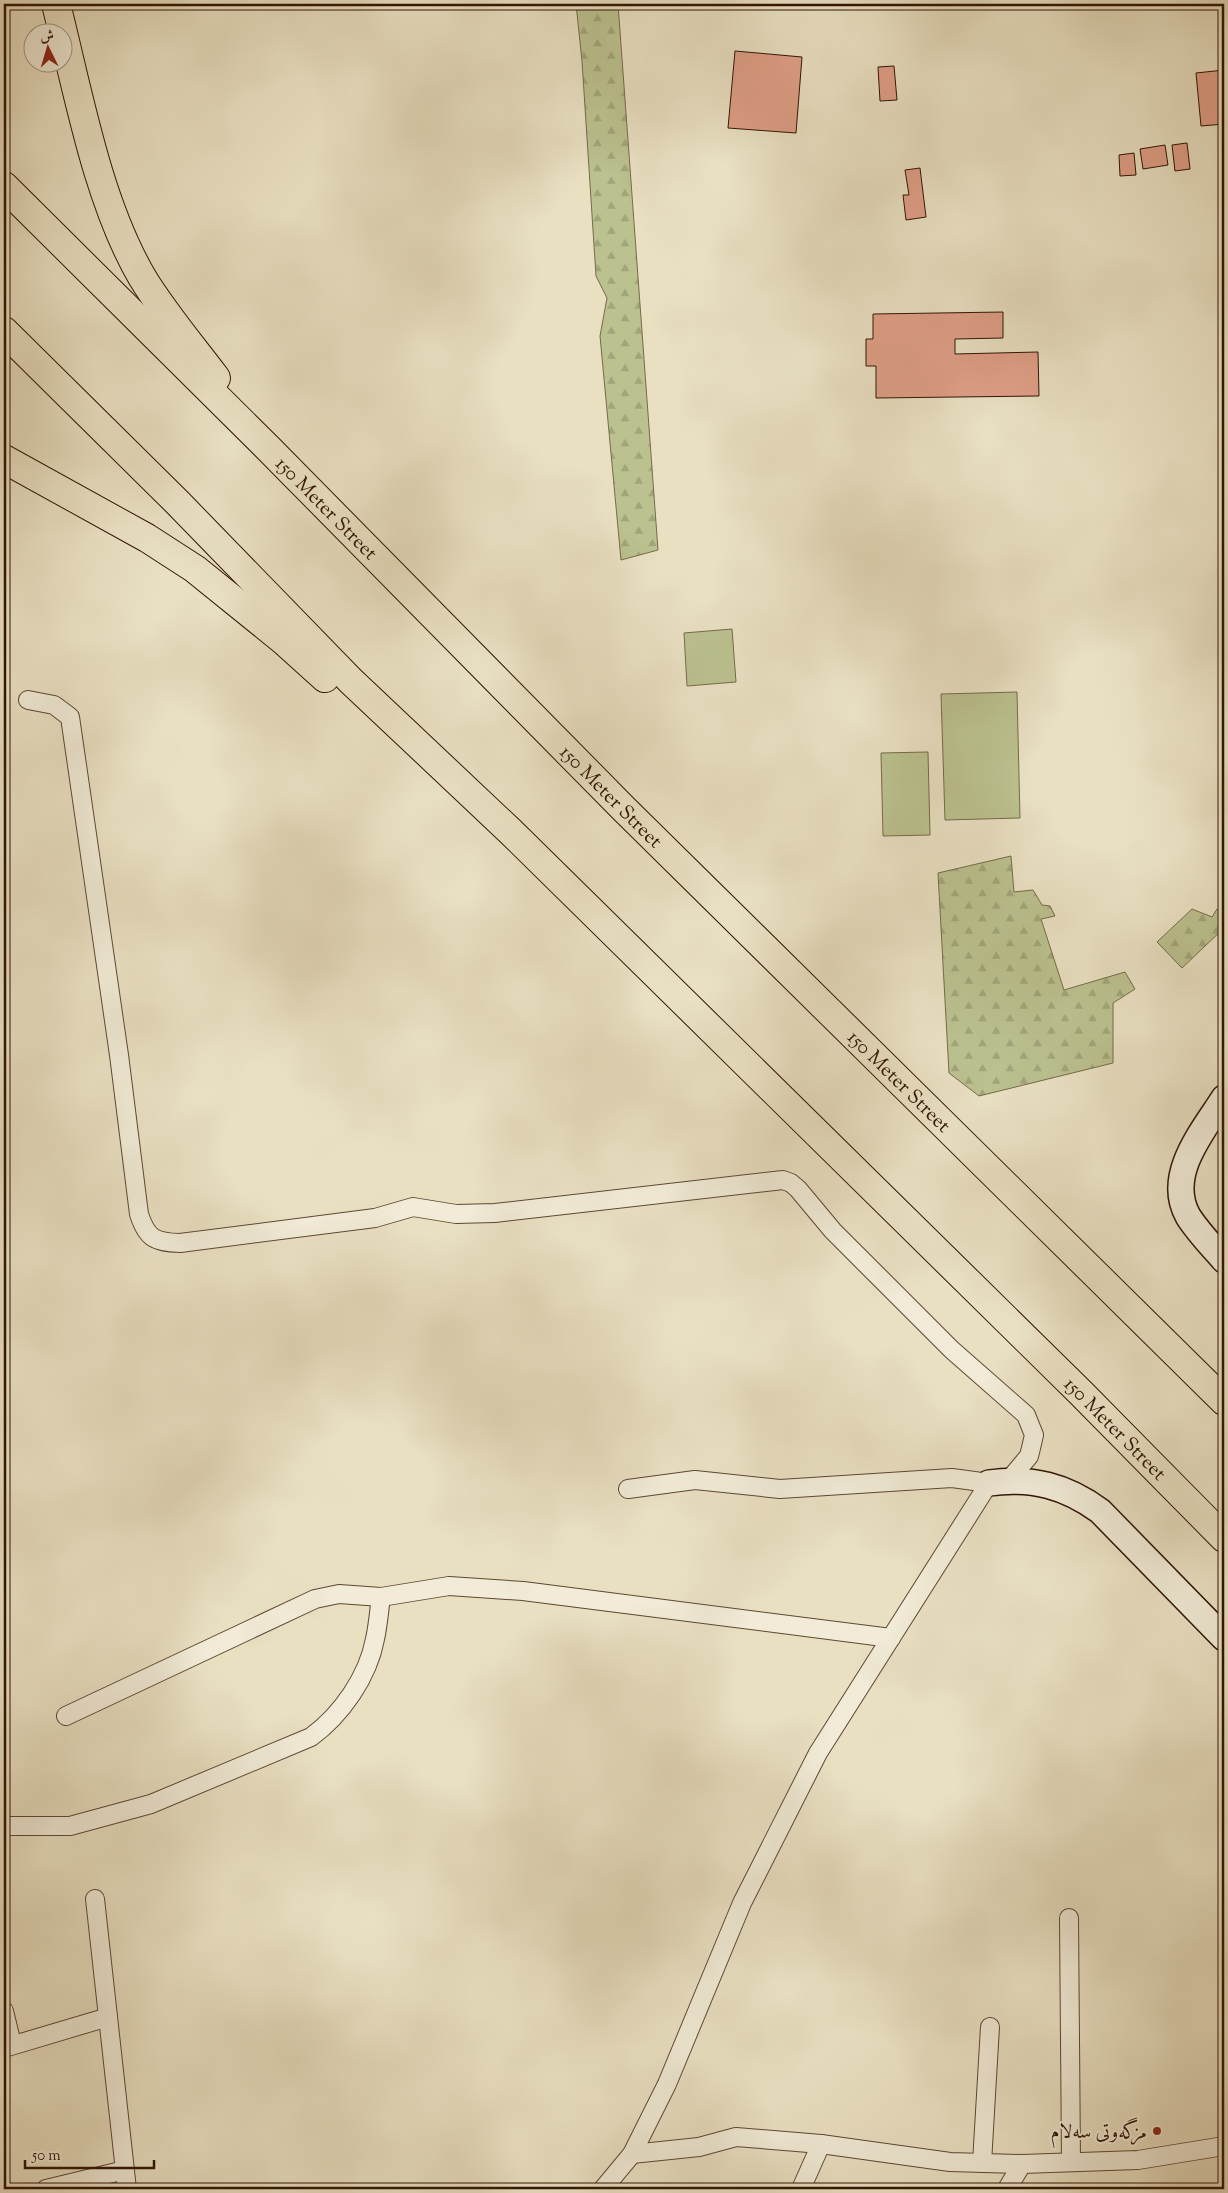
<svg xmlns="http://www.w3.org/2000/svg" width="1228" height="2193" viewBox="0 0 1228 2193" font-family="'Sorts Mill Goudy',Amiri,serif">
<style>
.grass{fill:#bbc18f;stroke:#766a4a}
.forest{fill:url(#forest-firs);stroke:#766a4a}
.building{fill:#df9f87;stroke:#301405}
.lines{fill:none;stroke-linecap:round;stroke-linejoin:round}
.street-casing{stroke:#5e4734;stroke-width:20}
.secondary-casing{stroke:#301405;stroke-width:28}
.highway-casing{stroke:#301405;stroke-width:30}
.street{stroke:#f1ebd7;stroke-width:18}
.secondary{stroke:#f1ebd7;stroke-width:25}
.highway{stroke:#e9e0c2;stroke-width:28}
.poi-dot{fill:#8f2418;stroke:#f1ebd7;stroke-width:2}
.labels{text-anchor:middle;stroke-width:4;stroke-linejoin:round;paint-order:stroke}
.street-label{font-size:20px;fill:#301405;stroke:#f1ebd7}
.poi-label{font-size:20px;fill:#301405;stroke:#f1ebd7;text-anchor:end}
</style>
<defs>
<pattern id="forest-firs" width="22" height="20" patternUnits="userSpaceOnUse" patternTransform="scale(1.25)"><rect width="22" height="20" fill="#bbc18f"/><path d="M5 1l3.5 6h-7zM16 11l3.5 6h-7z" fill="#a1a57a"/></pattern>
</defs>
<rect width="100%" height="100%" fill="#e9e0c2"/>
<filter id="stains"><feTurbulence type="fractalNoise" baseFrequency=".004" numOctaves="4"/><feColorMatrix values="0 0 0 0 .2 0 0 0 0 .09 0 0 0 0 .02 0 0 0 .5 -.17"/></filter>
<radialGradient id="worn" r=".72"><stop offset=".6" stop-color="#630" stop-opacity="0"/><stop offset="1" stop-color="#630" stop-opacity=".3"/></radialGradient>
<g class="grass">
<polygon points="732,629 736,682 687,686 684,633"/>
<polygon points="1017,692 1020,818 945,820 941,694"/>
<polygon points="928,752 930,835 883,836 881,753"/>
</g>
<g class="forest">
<polygon points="576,4 618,4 658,550 621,560 600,336 607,298 596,276 582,61"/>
<polygon points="1011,856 1014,892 1033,890 1042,905 1050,906 1055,916 1041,919 1064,990 1125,972 1135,989 1113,1003 1113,1063 979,1096 949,1073 938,873"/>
<polygon points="1192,909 1212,917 1217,909 1224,915 1224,928 1182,968 1157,942"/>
</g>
<g class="building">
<polygon points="735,51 802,57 796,133 728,128"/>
<polygon points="894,66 897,100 880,101 878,67"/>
<polygon points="1224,70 1224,124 1201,126 1196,73"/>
<polygon points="1187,143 1190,169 1175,171 1172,145"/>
<polygon points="1165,145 1168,165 1143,169 1140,149"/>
<polygon points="1134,153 1136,175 1120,176 1119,155"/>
<polygon points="920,168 926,217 906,220 903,195 909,195 905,170"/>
<polygon points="1003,312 1003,338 955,339 955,354 1038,352 1039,396 876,398 876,366 866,366 866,339 873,339 873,314"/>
</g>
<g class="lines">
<defs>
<g id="street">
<path d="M 28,700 L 54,705 L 70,717 L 119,1055 L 139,1214 C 147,1239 155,1242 180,1243 L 375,1218 L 413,1207 L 456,1214 L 495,1213 L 783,1180 L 791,1183 L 798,1189 L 833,1231 L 952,1350 L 1026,1415 L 1034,1435 L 1031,1448 L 1029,1456 L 1009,1480"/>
<polyline points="66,1716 315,1599 339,1594 381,1597 449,1586 523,1591 891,1638"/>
<path d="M 4,1826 L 70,1826 L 151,1804 L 311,1737 C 341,1715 368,1677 375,1639 C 378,1626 379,1611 381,1597"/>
<polyline points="95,1899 127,2189"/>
<polyline points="1069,1918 1071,2162"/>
<polyline points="4,2011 12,2044"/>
<polyline points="4,2048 108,2017"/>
<polyline points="632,2154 699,2147 736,2137 821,2144 950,2162 1022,2164 1138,2160 1224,2146"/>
<polyline points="982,2163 990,2027"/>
<polyline points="46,2189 125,2170"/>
<polyline points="603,2189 632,2154 667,2084 742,1903 818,1753 989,1483 952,1478 780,1489 695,1480 628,1489"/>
<polyline points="801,2189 821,2144"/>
<polyline points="1007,2189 1022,2164"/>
</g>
<g id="secondary">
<path d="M 1224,1098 C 1203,1131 1165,1175 1188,1216 C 1198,1232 1212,1246 1224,1260"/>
<path d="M 989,1483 C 1032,1477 1066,1486 1100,1511 L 1224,1638"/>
</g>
<g id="highway">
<path d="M 56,4 C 78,91 97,200 142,277 C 163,312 192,346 216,378"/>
<path id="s1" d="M 4,186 L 268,448 L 624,809 L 1224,1401"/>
<path id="s2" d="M 4,331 L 178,503 L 351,681 L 510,831 L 1081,1393 L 1224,1538"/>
<polyline points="4,459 147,538 195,569 284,641 325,678"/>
</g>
</defs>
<use href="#street" class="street-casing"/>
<use href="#secondary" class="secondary-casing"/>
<use href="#highway" class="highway-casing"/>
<use href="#street" class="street"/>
<use href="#secondary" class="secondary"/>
<use href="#highway" class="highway"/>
</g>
<circle class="poi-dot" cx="1157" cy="2131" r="5"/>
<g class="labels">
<g class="street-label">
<text dy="7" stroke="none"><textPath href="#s1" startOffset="456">150 Meter Street</textPath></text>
<text dy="7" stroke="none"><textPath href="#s1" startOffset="861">150 Meter Street</textPath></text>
<text dy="7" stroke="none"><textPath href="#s1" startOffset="1266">150 Meter Street</textPath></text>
<text dy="7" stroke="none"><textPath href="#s2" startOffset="1562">150 Meter Street</textPath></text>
</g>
<g class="poi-label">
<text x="1147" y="2138">مزگەوتی سەلام</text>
</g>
</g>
<rect width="1228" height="2193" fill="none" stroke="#e9e0c2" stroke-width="20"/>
<rect x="5" y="5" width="1218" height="2183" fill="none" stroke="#301405" stroke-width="2.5"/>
<rect x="10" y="10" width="1208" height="2173" fill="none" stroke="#301405"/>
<g transform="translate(48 48) rotate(355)"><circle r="24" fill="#f1ebd7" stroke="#a49583"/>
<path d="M0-4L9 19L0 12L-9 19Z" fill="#8f2418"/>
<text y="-8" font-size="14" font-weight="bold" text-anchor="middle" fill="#301405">ش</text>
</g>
<path d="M25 2160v8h129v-8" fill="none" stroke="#301405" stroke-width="2.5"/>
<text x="32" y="2160" font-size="15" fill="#301405" stroke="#f1ebd7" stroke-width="4" paint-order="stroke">50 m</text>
<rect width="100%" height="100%" filter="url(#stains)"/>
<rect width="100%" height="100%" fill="url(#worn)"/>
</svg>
